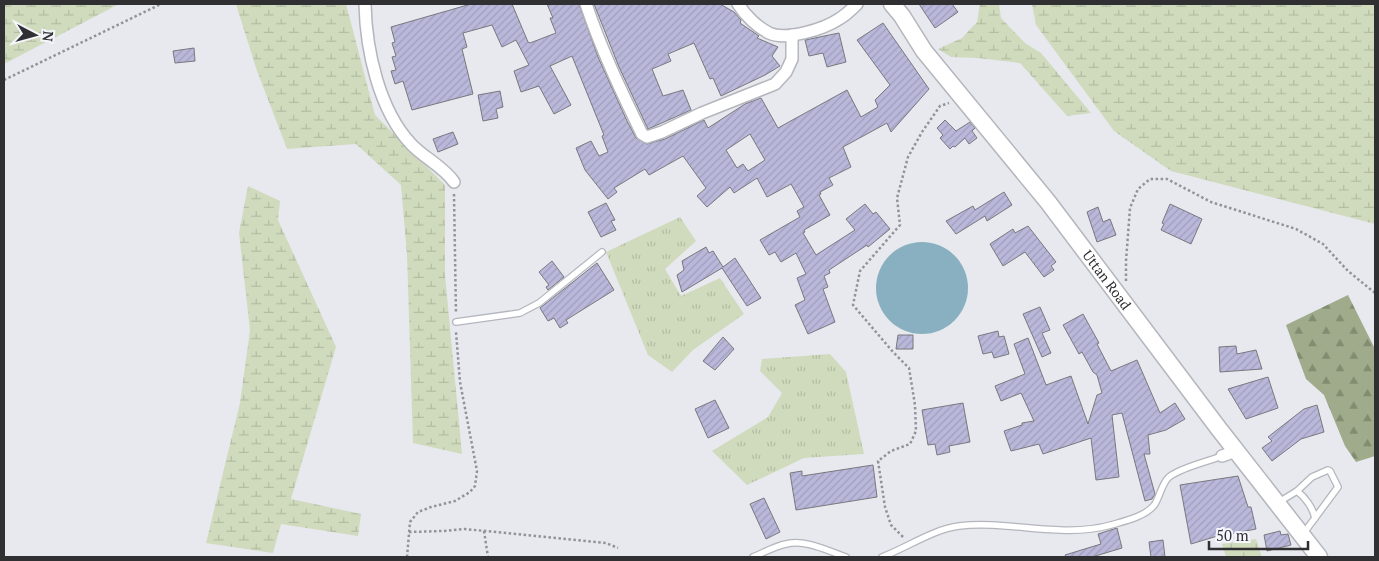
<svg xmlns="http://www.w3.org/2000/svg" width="1379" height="561" viewBox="0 0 1379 561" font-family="'PT Serif',serif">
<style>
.grass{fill:url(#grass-tufts)}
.forest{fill:url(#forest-firs)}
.wetland{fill:url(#wetland-marsh)}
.water{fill:#89b0c0}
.building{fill:url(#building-hatch);stroke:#78787e;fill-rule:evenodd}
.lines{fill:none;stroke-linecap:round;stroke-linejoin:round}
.service-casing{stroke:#b5b6bd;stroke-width:8}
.minor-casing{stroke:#b5b6bd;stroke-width:14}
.secondary-casing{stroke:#b5b6bd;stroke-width:19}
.path{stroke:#929398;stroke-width:2.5;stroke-dasharray:2.5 2.5;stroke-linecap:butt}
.service{stroke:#fff;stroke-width:5.5}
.minor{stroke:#fff;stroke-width:11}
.secondary{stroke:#fff;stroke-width:16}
.labels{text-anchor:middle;stroke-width:4;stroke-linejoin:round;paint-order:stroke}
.street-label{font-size:14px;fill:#303033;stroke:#f5f6fd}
</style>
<defs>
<pattern id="grass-tufts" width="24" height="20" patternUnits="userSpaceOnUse" patternTransform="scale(1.25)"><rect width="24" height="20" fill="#d0dbbd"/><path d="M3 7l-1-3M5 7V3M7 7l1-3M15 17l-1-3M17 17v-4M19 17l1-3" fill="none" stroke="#b3bca3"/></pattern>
<pattern id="forest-firs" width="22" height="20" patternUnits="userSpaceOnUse" patternTransform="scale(1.25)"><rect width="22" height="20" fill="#9fab8a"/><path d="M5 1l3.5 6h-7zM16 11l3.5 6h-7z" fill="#828c71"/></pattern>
<pattern id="wetland-marsh" width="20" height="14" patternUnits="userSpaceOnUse" patternTransform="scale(1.25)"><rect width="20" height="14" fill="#d0dbbd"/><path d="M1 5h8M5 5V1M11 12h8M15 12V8" fill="none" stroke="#b3bca3"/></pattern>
<pattern id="building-hatch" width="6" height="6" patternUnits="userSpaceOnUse" patternTransform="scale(1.25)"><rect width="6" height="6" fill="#b9b8da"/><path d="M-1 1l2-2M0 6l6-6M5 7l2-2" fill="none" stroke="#9f9ebc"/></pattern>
</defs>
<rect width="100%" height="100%" fill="#e7e9ef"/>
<g class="grass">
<polygon points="680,217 696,241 665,269 681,296 720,278 744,314 693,350 672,372 648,355 606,252"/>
<polygon points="830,354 846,372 864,454 804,458 747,485 712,451 768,417 782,393 760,371 762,359"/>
</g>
<polygon class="forest" points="1348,295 1375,349 1375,456 1356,462 1345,446 1324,395 1306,379 1286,325"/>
<g class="wetland">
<polygon points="4,4 119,4 4,64"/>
<polygon points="236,4 346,4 375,115 445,185 445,275 462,454 413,443 407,255 401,185 356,144 287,149 256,68"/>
<polygon points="980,4 999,4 1001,18 1025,43 1041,53 1091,113 1067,116 1020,63 978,58 951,57 938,49 962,38 977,22"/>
<polygon points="1032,4 1375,4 1375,224 1171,171 1114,131 1036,25"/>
<polygon points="248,186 280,201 278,220 336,347 291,499 361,514 358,536 281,524 273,553 206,543 240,403 250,330 239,233"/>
<polygon points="1256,539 1262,557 1226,557 1222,544"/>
</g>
<circle class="water" cx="922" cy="288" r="46"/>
<g class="building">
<path d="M 471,4 L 512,4 L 528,42 L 530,43 L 556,33 L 550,18 L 553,18 L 547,4 L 579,4 L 598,57 L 627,121 L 636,138 L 647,144 L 665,139 L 704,120 L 708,128 L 745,104 L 761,98 L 778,128 L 847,90 L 861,117 L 878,107 L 875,100 L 890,85 L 857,40 L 883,23 L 929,89 L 891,132 L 887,123 L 843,147 L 851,167 L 829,178 L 833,185 L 820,192 L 821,194 L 819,195 L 830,215 L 804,230 L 805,232 L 803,233 L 816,255 L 855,230 L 846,219 L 865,204 L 873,214 L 876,212 L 890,229 L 868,247 L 867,245 L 829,270 L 830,273 L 824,276 L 828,287 L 823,289 L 835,322 L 808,334 L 795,305 L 805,300 L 797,278 L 806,274 L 796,253 L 781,262 L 775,252 L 769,255 L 760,240 L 800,217 L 797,211 L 804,207 L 791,184 L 767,197 L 757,178 L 734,193 L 730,187 L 707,207 L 697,196 L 706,188 L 683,156 L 649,175 L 645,169 L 614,188 L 617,192 L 608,199 L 585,170 L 576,148 L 591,141 L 599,156 L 608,152 L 602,136 L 604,135 L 572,56 L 550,66 L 571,105 L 554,114 L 539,86 L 521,92 L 514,71 L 529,65 L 516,40 L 502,47 L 492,25 L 463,33 L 467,47 L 462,49 L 473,94 L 412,110 L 403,81 L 395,84 L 391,71 L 396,70 L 392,57 L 396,56 L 392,43 L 395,42 L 391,27 ZM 750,134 L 765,160 L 748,171 L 743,164 L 737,168 L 726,150 Z"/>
<polygon points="594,4 720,4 734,12 741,20 740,23 759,36 757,38 778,47 772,56 780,66 765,75 721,96 713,78 710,79 694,43 668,54 671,61 652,69 663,96 683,90 691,110 648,129 619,67"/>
<polygon points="919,4 952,4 958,12 935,28"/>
<polygon points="839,33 846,62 827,67 823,53 809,56 805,40"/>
<polygon points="194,48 195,61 175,63 173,51"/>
<polygon points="500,91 503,107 496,109 498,118 483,121 478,95"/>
<polygon points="945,120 956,131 970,122 975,128 972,131 977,138 969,144 965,138 955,147 953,146 950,149 940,138 943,135 937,128"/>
<polygon points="453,132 458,144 438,152 433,139"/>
<polygon points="1004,192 1012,205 987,221 985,216 956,234 946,221 973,206 975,210"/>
<polygon points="606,203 615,220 611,221 616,230 601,237 588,212"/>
<polygon points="1170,204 1202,219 1191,244 1161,230 1164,224 1162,223"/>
<polygon points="1098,207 1103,222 1110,219 1116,235 1097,242 1087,212"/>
<polygon points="1028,226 1056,262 1051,266 1054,270 1044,277 1025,252 1003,266 990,244 1013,229 1015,233"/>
<polygon points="706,247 709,253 713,251 723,267 735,258 761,298 747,306 722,268 682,292 677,275 684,270 682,261"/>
<polygon points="552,261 564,277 548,290 546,287 549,285 539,272"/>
<polygon points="597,263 614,290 566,320 568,323 560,328 554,318 548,321 540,308"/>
<polygon points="1040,307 1050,330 1042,333 1051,353 1042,357 1023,314"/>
<polygon points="1083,314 1099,343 1097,344 1111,371 1137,360 1160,413 1175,403 1185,419 1166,430 1148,435 1150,454 1144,454 1155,494 1152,499 1145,501 1122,413 1112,415 1119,477 1096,480 1091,438 1043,454 1039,444 1011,451 1004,431 1022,425 1022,423 1034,421 1021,393 1001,401 995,386 1025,374 1014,344 1028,338 1046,385 1071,376 1088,424 1097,395 1102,393 1097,375 1093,372 1082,352 1079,354 1063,325"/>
<polygon points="998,331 999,337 1004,336 1009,354 994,358 992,352 983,354 978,336"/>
<polygon points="898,335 913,335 913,349 896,349"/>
<polygon points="723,337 734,349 715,370 703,361"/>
<polygon points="1236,346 1237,354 1256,350 1262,369 1220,372 1219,347"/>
<polygon points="1268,377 1278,408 1246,419 1228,389"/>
<polygon points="715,400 729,428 708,438 695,409"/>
<polygon points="963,403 970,442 949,446 950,452 937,455 935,444 928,445 922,410"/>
<polygon points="1317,405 1324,432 1301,439 1272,461 1262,448 1272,441 1268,437 1304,409"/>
<polygon points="873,465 877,497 796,510 790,473 802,471 802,476"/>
<polygon points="1238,476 1248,507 1251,507 1256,529 1214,537 1191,544 1180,485"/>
<polygon points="764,498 780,532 766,539 750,504"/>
<polygon points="1117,528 1122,548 1092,557 1066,557 1065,555 1101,544 1098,534"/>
<polygon points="1280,531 1281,535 1288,534 1291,545 1267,551 1264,535"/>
<polygon points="1163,540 1165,557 1151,557 1149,542"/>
</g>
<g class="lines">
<defs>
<g id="service">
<polyline points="456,322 520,313 539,303 602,252"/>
<polyline points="1297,491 1312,477 1328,470 1330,471 1338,487 1315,518"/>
<path d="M 1279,502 L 1297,491 C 1305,497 1313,508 1315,518 L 1303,534"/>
<path d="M 753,557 C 763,553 775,546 786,544 C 806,539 828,551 846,557"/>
<path d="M 882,557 C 906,548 934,529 959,526 C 1009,520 1062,539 1111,525 C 1125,521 1147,516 1155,504 C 1160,496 1162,483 1169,477 C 1182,467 1207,462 1222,456"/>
</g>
<g id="minor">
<path d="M 365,4 C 366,50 379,110 411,144 C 424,158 443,166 454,182"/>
<path d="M 586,4 C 601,49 621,91 642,134 L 647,137 L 662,132 L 702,113 L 775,84 L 786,72 L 792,59 L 792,35"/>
<path d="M 738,4 C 745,15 757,27 769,33 C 786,41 824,29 839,19 C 846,15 852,9 857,4"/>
<polyline points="1222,456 1236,451"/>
</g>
<g id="secondary">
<path id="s1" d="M 892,4 L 902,16 L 924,51 L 1048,202 L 1219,429 L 1319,557"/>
</g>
</defs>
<use href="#service" class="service-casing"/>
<use href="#minor" class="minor-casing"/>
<use href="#secondary" class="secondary-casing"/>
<g class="path">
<polyline points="4,80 161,4"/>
<polyline points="454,194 456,314"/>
<polyline points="1126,281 1126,261 1130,208 1138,189 1150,179 1167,179 1211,202 1296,229 1323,244 1348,271 1375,293"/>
<polyline points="484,531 488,557"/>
<polyline points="409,532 443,531 465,529 606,543 618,548"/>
<polyline points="903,537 891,525 885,507 878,461 891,451 910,444 916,431 915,405 909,368 893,352 853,305 860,271 900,225 897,198 908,157 922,132 940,106 949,103"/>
<polyline points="407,557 410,522 418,512 431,507 455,501 470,492 475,486 477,471 460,382 456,332"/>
</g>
<use href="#service" class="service"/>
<use href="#minor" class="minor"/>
<use href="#secondary" class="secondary"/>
</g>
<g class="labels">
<g class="street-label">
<text dy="5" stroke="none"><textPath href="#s1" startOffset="350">Uttan Road</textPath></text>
</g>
</g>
<rect width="1379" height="561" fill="none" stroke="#303033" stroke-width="10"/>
<g transform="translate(35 35) rotate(96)" stroke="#f5f6fd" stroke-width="4" paint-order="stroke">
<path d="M0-4L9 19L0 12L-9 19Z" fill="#303033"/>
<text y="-8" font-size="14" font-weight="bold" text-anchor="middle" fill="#303033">N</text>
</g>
<path d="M1209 541v8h99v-8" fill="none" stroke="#303033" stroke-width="2.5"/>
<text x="1216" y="541" font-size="15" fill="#303033" stroke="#f5f6fd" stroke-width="4" paint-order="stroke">50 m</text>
</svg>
